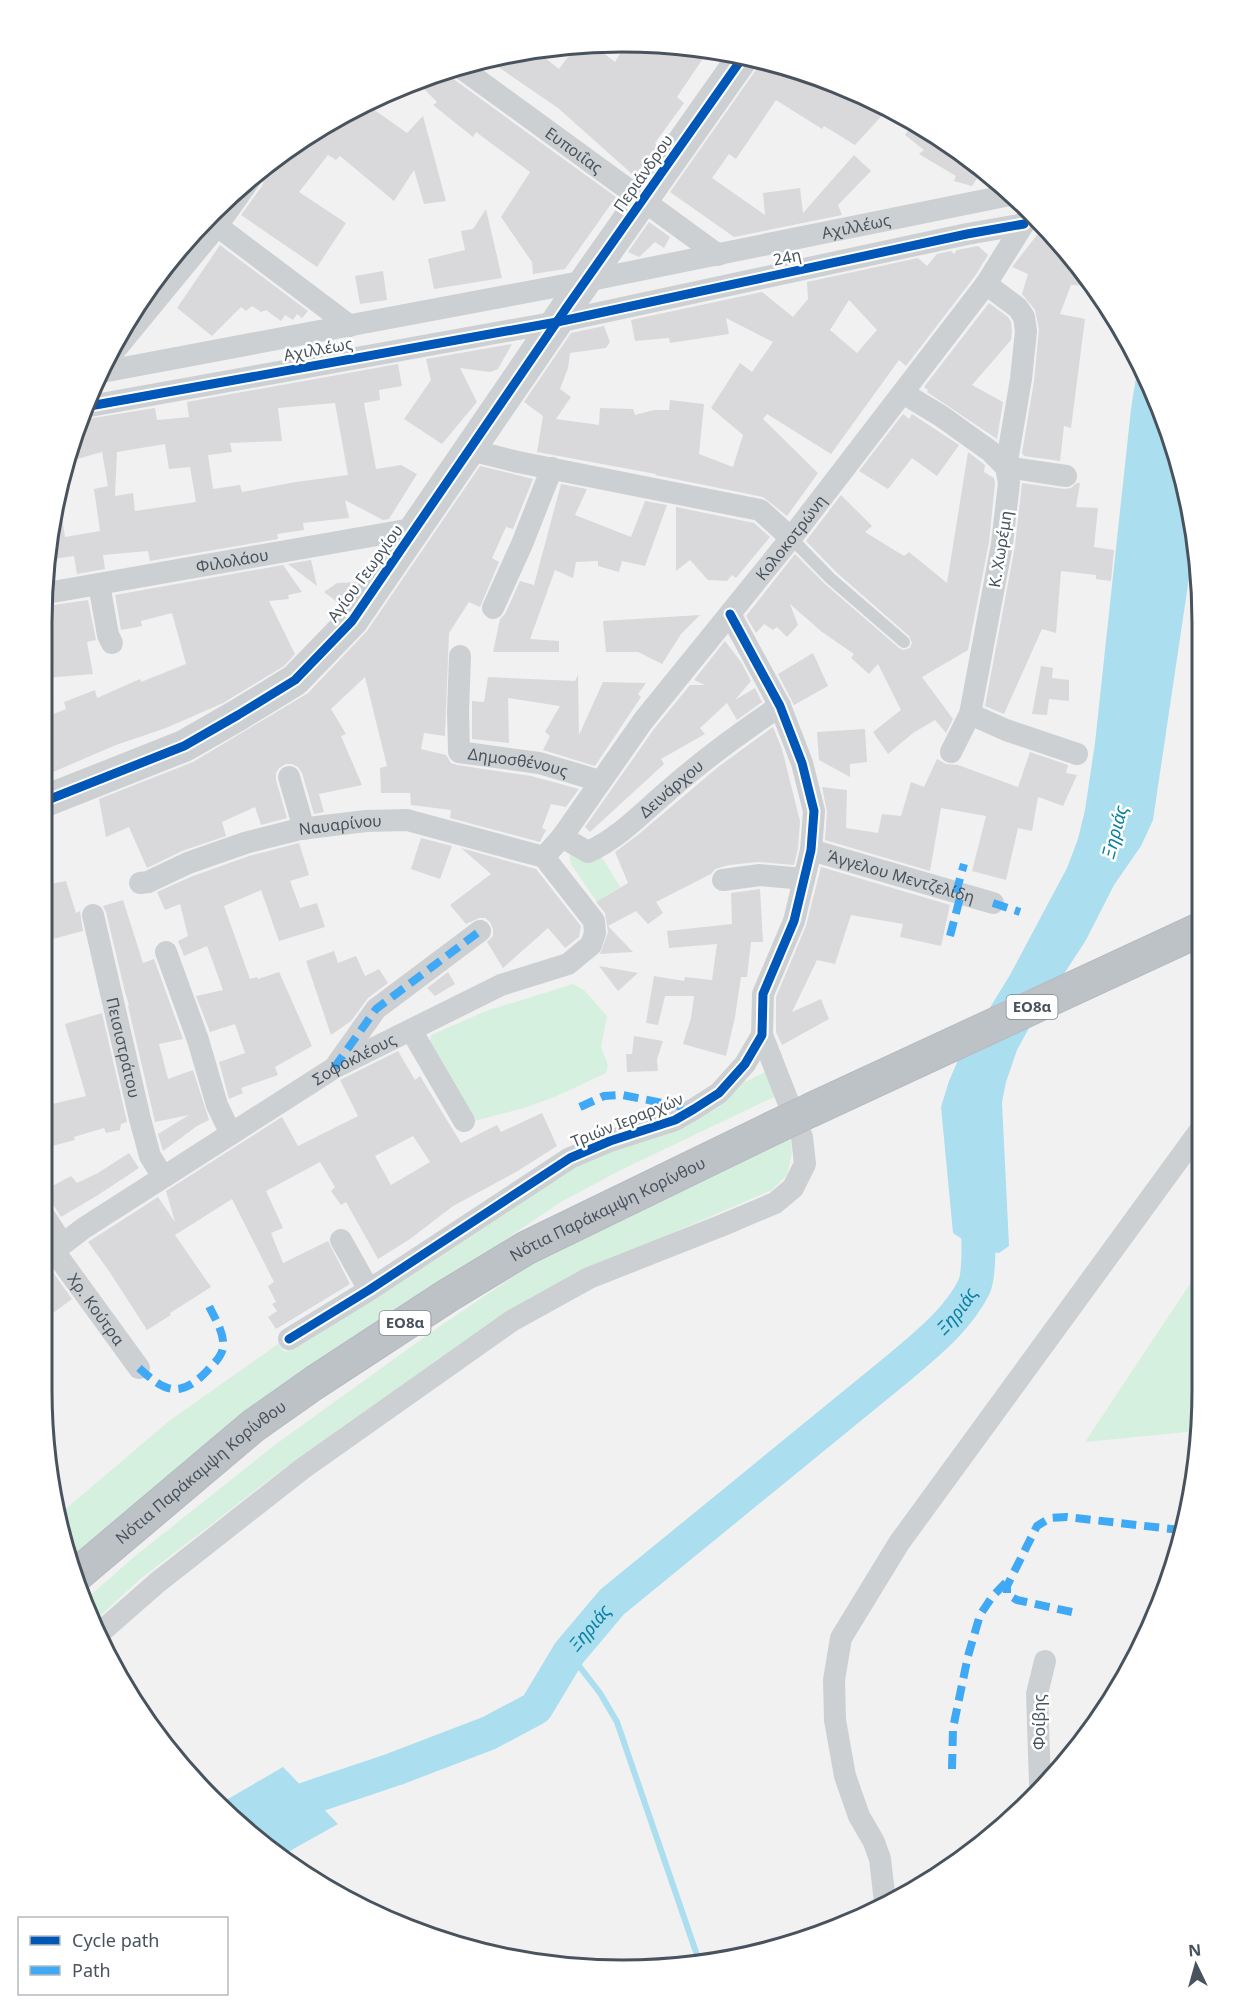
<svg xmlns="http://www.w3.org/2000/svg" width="1244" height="2013" viewBox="0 0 1244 2013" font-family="'Noto Sans',sans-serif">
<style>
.green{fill:#d6f0e0}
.water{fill:#abdeee}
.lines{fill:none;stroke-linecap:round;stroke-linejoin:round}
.stream{stroke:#abdeee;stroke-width:6}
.river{stroke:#abdeee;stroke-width:34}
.building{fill:#d9d9db;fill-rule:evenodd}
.highway-casing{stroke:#b6bbc1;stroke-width:35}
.lane{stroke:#cdd0d2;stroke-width:12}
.street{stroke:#cdd0d2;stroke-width:22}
.secondary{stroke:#cdd0d3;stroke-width:32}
.highway{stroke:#bdc2c7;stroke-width:33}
.highway-bridge-casing{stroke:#b6bbc1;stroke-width:35;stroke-linecap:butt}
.highway-bridge{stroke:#bdc2c7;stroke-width:33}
.quiet{stroke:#3fa9f5;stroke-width:8;stroke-dasharray:15 8;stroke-linecap:butt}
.cycleway-casing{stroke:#fff;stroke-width:13}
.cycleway{stroke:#0057b8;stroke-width:9}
.labels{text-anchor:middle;stroke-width:5;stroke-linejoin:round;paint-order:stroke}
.shield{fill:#fff;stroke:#7f878e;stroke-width:1.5}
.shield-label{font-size:15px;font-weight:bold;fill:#48535e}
.street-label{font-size:16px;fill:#48535e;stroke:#fff}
.water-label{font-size:18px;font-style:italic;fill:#0b80a5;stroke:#fff}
.rim{fill:none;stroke:#48535e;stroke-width:3}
</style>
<rect width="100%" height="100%" fill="#f2f1f1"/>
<g class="green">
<polygon points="569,852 590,857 602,857 620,887 597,902 571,864"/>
<polygon points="573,984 584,990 607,1016 601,1047 608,1065 606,1073 555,1097 524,1108 474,1121 429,1044 431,1035 486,1011"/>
<polygon points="767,1071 776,1096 621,1170 561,1202 392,1316 71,1564 62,1512 169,1421 278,1344 285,1352 559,1173"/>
<polygon points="790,1131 792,1153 787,1175 772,1190 631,1251 442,1357 286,1467 139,1580 96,1620 85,1600 135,1556 276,1444 430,1333 554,1249"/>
<polygon points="1198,1272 1197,1431 1085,1442"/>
</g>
<g class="water">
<polygon points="1138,365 1182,472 1194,544 1153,820 1141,846 1114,885 1086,940 1030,1026 1017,1050 1006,1082 1002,1102 1009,1246 999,1253 978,1250 953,1233 941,1107 949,1081 959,1058 1010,975 1067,868 1078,839 1085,810 1095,743 1131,409"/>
<polygon points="283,1767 338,1824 279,1857 269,1851 221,1803"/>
</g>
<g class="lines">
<polyline class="stream" points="569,1653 600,1693 617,1722 698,1958"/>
<path class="river" id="s1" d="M 247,1829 L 294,1803 L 395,1769 L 489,1733 L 536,1708 L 569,1653 L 612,1602 L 901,1366 C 928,1343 958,1319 974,1287 C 981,1271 978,1222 977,1203"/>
</g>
<g class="building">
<polygon points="660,43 708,51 677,97 684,103 655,143 658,145 637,173 634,171 632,174 558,108 488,60 535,50 559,69 576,46 593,45 615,62 626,44"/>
<polygon points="761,60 772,62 878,102 889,108 855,145 824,126 822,129 776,100 736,159 729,154 712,178 765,215 763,193 800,188 803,213 854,155 871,171 838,205 842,215 734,237 670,192 758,67"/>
<polygon points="447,70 452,78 616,197 565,269 533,274 532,262 501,217 530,172 476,132 473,137 433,105 437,102 422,87 430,75 435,79 442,71"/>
<polygon points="366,104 407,133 423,116 446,201 424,204 414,170 394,201 340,156 336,160 328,155 299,192 346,223 317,267 241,215 262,186 264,180 264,173 269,165 332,120"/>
<polygon points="913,123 975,162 983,169 972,186 954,181 956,176 919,154 924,150 905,135"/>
<polygon points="486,209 502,278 434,289 428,259 465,250 461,231 473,229"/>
<polygon points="649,222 670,237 664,248 655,242 639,257 628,252"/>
<polygon points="1044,226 1058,240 1092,286 1071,285 1060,314 1085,319 1071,428 1064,426 1060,461 1024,456 1022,453 1034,381 1039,329 1035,310 1022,294 1028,274 1012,267"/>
<polygon points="220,245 308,311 302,318 297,314 293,320 285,315 281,321 266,310 261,312 252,306 246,311 241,307 212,336 177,308"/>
<path d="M 978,246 L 988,255 L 975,276 L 906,366 L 899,360 L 831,454 L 767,414 L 763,419 L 818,473 L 787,516 L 763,497 L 655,475 L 656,474 L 537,452 L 543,416 L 524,402 L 571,333 L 604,326 L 610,342 L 606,348 L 570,353 L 568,368 L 560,389 L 571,397 L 556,419 L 599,425 L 600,408 L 633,409 L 635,415 L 654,410 L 669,410 L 670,400 L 704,404 L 699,454 L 733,467 L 743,435 L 711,408 L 740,363 L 752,372 L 773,342 L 726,318 L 729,334 L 670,343 L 669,338 L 635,341 L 631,320 L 762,292 L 793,317 L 808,299 L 807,282 L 918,258 L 927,266 L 937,254 L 951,251 L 954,254 L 957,250 ZM 849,300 L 877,330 L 857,353 L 830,330 Z"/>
<polygon points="383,271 387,300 360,304 355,276"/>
<polygon points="989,303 1008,317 1011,322 1012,331 1011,340 972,385 1003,402 997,439 927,392 928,390 924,387"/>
<polygon points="512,344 498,369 490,372 460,368 477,402 442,444 404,419 431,380 426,359"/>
<path d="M 398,364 L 402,386 L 379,390 L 380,400 L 364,403 L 376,469 L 401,465 L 417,474 L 389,519 L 383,520 L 345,500 L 349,518 L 303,523 L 304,530 L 277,534 L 278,539 L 150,561 L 148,551 L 103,555 L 105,569 L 77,574 L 74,556 L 47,560 L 47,547 L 59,500 L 65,537 L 100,531 L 94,489 L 108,486 L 102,452 L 70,461 L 81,420 L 155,408 L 157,420 L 189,417 L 187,402 ZM 335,403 L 348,475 L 296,482 L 242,492 L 240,485 L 213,489 L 208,455 L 232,452 L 230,443 L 282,441 L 278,408 ZM 165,444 L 169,469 L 190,467 L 196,502 L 135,511 L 133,493 L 115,496 L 117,452 Z"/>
<polygon points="903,414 909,419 912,414 959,445 937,476 912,458 888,489 859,471"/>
<polygon points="968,452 985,465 984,472 994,478 995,483 989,542 968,650 922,677 953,719 946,733 935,720 913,733 888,754 873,732 901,710 878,664 869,674 851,658 854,654 822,632 790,604 798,625 787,637 777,627 773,630 764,624 756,633 746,616 795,554 825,584 899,648 903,650 910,648 912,643 909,636 836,572 806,541 841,495 872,526 865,532 904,556 909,552 947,583"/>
<polygon points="480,466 533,479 513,529 506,527 492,558 499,562 480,607 469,602 449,633 445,736 424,733 421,749 446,755 451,763 457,765 531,776 579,789 566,807 551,804 542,828 546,830 540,842 450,818 451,810 411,805 410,793 381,793 380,768 387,766 365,677 331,709 346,734 341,736 362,785 319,794 324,812 314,814 302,773 298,767 292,764 286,764 279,768 276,773 276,780 287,818 261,825 255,807 222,822 226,836 182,851 147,868 129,827 106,837 99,799 193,762 308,693 367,631"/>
<polygon points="1022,483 1065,489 1071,488 1077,483 1080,483 1076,507 1098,508 1094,547 1114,550 1111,581 1096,579 1096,575 1061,571 1056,633 1042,629 1004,714 985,706 1015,546"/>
<polygon points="561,484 587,489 575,515 631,537 645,501 667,505 645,566 622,561 619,572 598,566 598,561 576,562 573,578 555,570 530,639 559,641 559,652 493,652 500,619 505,614 520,581 534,585"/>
<polygon points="676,507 754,523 770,537 736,578 732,575 727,581 708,580 690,560 676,571"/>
<polygon points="311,560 317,586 288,564"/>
<polygon points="283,565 302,592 288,595 289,599 269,601 295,654 284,666 223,703 166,728 116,745 46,775 46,717 66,709 64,702 95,690 97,698 140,679 141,682 186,664 172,613 141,621 142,626 121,630 115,595"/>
<polygon points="357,582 341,605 324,592 337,583"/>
<polygon points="88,600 96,640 87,642 93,674 46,678 47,606"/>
<polygon points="700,615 681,634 662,664 638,652 606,652 603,621"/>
<polygon points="725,641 741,662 751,681 735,700 755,688 762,702 737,720 727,703 700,728 705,734 661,759 664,764 590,832 585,827 654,729 690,685 705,685 694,680"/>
<polygon points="813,653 828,686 794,705 778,674"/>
<polygon points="1041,666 1053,668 1052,678 1069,680 1069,701 1049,699 1047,715 1032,714"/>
<polygon points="578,675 579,735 603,682 646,683 638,694 641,697 595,766 543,750 550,736 545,732 560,706 508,698 509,743 472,739 472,701 484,702 488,677 575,681"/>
<polygon points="773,727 782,749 800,821 798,848 794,865 758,862 729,865 715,869 711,874 656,902 663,913 648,924 636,911 608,926 633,952 600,954 608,932 605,913 596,902 628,883 615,852 639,834 718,767"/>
<polygon points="865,729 867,762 850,764 850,777 819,760 817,732"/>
<polygon points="1030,752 1068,765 1066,773 1077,775 1063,806 1038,797 1032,831 1018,828 1006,880 972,871 986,816 941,808 930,871 825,840 827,812 822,787 847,790 846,828 878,833 882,814 901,816 911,782 924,787 937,759 946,764 958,765 1018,787"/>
<polygon points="421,838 452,846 440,879 411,869"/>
<polygon points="299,843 309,875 290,881 300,908 317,903 325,927 279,941 261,890 224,906 250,979 257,977 258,979 279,972 312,1046 275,1067 278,1075 241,1088 243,1093 229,1099 219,1062 245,1053 235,1024 210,1032 196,996 223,990 207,946 184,956 178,941 188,936 180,904 165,910 157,892 193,876 249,856"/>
<polygon points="461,848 536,869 581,926 579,937 565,948 548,928 503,968 487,942 493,936 493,929 490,922 485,918 479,918 466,924 450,905 491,874"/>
<polygon points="821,867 950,905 941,946 900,937 903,924 851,915 835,964 817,960 792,1012 821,999 829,1019 782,1045 776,1032 776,997 806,926"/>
<polygon points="66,881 76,913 80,911 83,931 45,941 45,885"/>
<polygon points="760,889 763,942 751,942 747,977 741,977 735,1017 726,1056 683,1044 691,1018 694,996 665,996 658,1025 646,1023 654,976 684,981 685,977 712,980 717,944 669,948 667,931 732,924 731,893"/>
<polygon points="123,900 143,963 154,959 183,1039 159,1044 168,1079 193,1070 209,1120 197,1126 163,1151 158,1134 189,1115 155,1122 128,1006 129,1005 125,992 106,912 103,906"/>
<polygon points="334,951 338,963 356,956 365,976 379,969 388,983 368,998 351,1021 331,1035 306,961"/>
<polygon points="599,966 638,973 618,991"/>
<polygon points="448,972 455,984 435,996 427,988"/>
<polygon points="102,1013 127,1122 121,1124 120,1130 106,1133 104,1128 74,1137 75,1140 52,1146 44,1115 44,1106 86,1096 65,1024"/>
<polygon points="634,1036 663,1041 657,1059 658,1071 627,1072 626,1054 632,1054"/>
<path d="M 398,1051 L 415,1080 L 420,1076 L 461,1143 L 497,1125 L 501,1132 L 542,1113 L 557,1146 L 516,1172 L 453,1206 L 410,1239 L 378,1259 L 346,1202 L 341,1205 L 331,1191 L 335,1187 L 320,1162 L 266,1191 L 283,1228 L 271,1233 L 283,1263 L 328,1241 L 350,1284 L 276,1329 L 268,1317 L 277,1311 L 272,1304 L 276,1302 L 268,1286 L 274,1282 L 232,1199 L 175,1235 L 211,1287 L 170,1313 L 171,1315 L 147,1330 L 109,1271 L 88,1242 L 158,1197 L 175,1222 L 166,1191 L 282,1117 L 298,1146 L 358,1116 L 340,1080 ZM 413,1136 L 430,1162 L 391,1185 L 375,1156 Z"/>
<polygon points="129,1153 139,1168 98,1195 61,1217 54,1206 43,1201 43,1191 71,1176 77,1183 98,1173"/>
<polygon points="52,1271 72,1299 42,1321 43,1277"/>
</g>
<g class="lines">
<defs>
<g id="highway">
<polyline points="813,1109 1199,930"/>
<path id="s13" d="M 73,1578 L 253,1426 L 314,1383 L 447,1296 L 526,1248 L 775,1127"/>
</g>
</defs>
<use href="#highway" class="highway-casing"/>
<polyline class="lane" points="791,538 830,578 904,642"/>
<g class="street">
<path id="s2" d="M 460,67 L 718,255"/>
<polyline points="208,219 350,326"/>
<polyline points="986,284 1018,308 1024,317 1026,331 1021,379 1006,467 1066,476"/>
<polyline points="115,350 217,226 251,178"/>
<path id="s3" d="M 102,372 L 586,281 L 1010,195"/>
<polyline points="903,393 941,416 990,451 1006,467 1009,483 1002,544 970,714 951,752"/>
<polyline points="84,407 557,322 967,234 1024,224"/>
<polyline points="470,450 518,462 760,510 791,538"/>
<polyline points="99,584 108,635 112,643"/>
<path id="s4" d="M 47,593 L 417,528"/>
<polyline points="493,608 522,544 552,468"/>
<path id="s5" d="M 460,656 L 458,712 L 459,752 L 539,763 L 600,781"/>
<polyline points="970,714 1006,730 1077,754"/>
<polyline points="289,777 304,829"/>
<path id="s6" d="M 562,837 L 588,852 C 619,838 643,812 669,790 C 704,759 741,732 780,706"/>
<path id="s7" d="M 811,850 L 993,903"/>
<path id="s8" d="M 544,857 L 562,837 L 643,721 L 791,538 L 986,284 L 1028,217"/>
<polyline points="723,880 760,875 804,879"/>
<path id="s9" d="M 140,883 L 148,882 L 188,863 L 245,843 L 300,829 L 366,821 L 407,820 L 544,857"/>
<path id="s10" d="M 93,915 L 140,1119 L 150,1156 L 163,1177"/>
<polyline points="166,952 198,1040 217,1105 231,1134"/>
<polyline points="411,1030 464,1121"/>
<polyline points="337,1064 376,1009 480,931"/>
<polyline points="43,1214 62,1243"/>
<polyline points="341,1240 369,1290"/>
<path id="s11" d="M 54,1251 L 139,1368"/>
<path id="s12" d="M 43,1259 L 84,1228 L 334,1068 L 501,985 L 568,964 L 591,945 L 595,933 L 594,921 L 544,857"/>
<polyline points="289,1339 369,1290 570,1158 610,1141 675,1120 694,1109 719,1093 745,1064 762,1035 763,994 794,921 811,850 814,811 802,763 780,706 730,614"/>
<polyline points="102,1631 158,1582 302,1469 513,1320 589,1278 723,1225 775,1203 793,1188 805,1164 802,1137 762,1035"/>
<polyline points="1040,1784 1037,1694 1045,1661"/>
<polyline points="885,1902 880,1859 874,1842 859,1816 845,1776 835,1720 834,1680 841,1638 899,1543 1198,1133"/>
</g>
<polyline class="secondary" points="45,801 184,746 238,715 295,680 352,621 567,307 743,57"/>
<use href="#highway" class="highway"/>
<defs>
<polyline id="highway-bridge" points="775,1127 813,1109"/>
</defs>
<use href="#highway-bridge" class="highway-bridge-casing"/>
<use href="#highway-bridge" class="highway-bridge"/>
<g class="quiet">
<polyline points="956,893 964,864"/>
<polyline points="993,903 1020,912"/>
<polyline points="950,936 961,894"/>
<polyline points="334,1068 376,1009 480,931"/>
<polyline points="580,1107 604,1096 622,1095 694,1109"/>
<path d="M 139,1368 C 165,1392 180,1399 207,1371 C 213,1364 221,1358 223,1348 C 225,1333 214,1317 208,1304"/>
<polyline points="1072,1612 1017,1600 1007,1594 1007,1586 1037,1526 1050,1518 1067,1517 1180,1530"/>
<polyline points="952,1769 953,1728 968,1656 980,1615 992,1597 1009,1579"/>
</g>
<defs>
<g id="cycleway">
<polyline points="84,407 557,322 967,234 1024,224"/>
<polyline points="45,801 184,746 238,715 295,680 352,621 567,307 743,57"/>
<polyline points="289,1339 369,1290 570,1158 610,1141 675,1120 694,1109 719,1093 745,1064 762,1035 763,994 794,921 811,850 814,811 802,763 780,706 730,614"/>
</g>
</defs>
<use href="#cycleway" class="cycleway-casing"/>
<use href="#cycleway" class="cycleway"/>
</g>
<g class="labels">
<g class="shield">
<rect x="1006.5" y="995" width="51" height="24" rx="4.5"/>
<rect x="379.5" y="1311" width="51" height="24" rx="4.5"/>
</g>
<g class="shield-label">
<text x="1032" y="1012">ΕΟ8α</text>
<text x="405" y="1328">ΕΟ8α</text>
</g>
<g class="street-label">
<text dy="6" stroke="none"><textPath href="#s2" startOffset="141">Ευποιΐας</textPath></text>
<text transform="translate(643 173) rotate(-55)" y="6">Περιάνδρου</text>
<text dy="6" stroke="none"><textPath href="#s3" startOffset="768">Αχιλλέως</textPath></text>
<text transform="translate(787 257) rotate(-12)" y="6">24η</text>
<text transform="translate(318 349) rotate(-10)" y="6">Αχιλλέως</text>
<text dy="6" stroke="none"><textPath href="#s8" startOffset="404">Κολοκοτρώνη</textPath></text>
<text transform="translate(1000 549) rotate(-81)" y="6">Κ. Χωρέμη</text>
<text dy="6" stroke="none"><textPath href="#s4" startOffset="188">Φιλολάου</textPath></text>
<text transform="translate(365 573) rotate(-54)" y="6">Αγίου Γεωργίου</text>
<text dy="6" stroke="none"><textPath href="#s5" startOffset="156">Δημοσθένους</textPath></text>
<text dy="6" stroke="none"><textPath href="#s6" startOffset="135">Δεινάρχου</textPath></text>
<text dy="6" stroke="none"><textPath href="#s9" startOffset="210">Ναυαρίνου</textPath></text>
<text dy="6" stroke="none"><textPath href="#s7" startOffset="94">Άγγελου Μεντζελίδη</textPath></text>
<text dy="6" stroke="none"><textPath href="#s10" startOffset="136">Πεισιστράτου</textPath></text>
<text dy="6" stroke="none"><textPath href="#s12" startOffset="370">Σοφοκλέους</textPath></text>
<text transform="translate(627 1120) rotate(-22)" y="6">Τριών Ιεραρχών</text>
<text dy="6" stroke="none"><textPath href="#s13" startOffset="652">Νότια Παράκαμψη Κορίνθου</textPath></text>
<text dy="6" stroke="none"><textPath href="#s11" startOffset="72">Χρ. Κούτρα</textPath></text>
<text dy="6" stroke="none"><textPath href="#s13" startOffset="166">Νότια Παράκαμψη Κορίνθου</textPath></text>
<text transform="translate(1039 1722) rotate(-90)" y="6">Φοίβης</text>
</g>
<g class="water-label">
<text transform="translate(1115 832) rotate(-75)" y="6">Ξηριάς</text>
<text dy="6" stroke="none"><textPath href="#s1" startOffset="897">Ξηριάς</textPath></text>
<text dy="6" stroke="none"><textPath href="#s1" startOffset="411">Ξηριάς</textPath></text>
</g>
</g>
<path d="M0 0H1244V2013H0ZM622 52H622A570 570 0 0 1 1192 622V1390A570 570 0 0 1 622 1960H622A570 570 0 0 1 52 1390V622A570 570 0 0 1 622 52Z" fill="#fff" fill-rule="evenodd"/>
<path class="rim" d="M622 52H622A570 570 0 0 1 1192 622V1390A570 570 0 0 1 622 1960H622A570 570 0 0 1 52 1390V622A570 570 0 0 1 622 52Z"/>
<rect x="18" y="1917" width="210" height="78" fill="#ffffff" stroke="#b6babf" stroke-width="1.5"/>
<rect x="30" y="1936" width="30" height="9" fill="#0057b8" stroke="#b6babf" stroke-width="1.5"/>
<text x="72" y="1947" font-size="18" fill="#48535e">Cycle path</text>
<rect x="30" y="1966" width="30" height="9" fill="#3fa9f5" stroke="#b6babf" stroke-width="1.5"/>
<text x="72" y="1977" font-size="18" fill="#48535e">Path</text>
<g transform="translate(1196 1965) rotate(355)" stroke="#ffffff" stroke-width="4.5" paint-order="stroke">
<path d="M0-4.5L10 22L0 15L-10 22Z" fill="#48535e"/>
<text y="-9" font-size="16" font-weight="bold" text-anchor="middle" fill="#48535e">N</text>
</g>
</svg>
